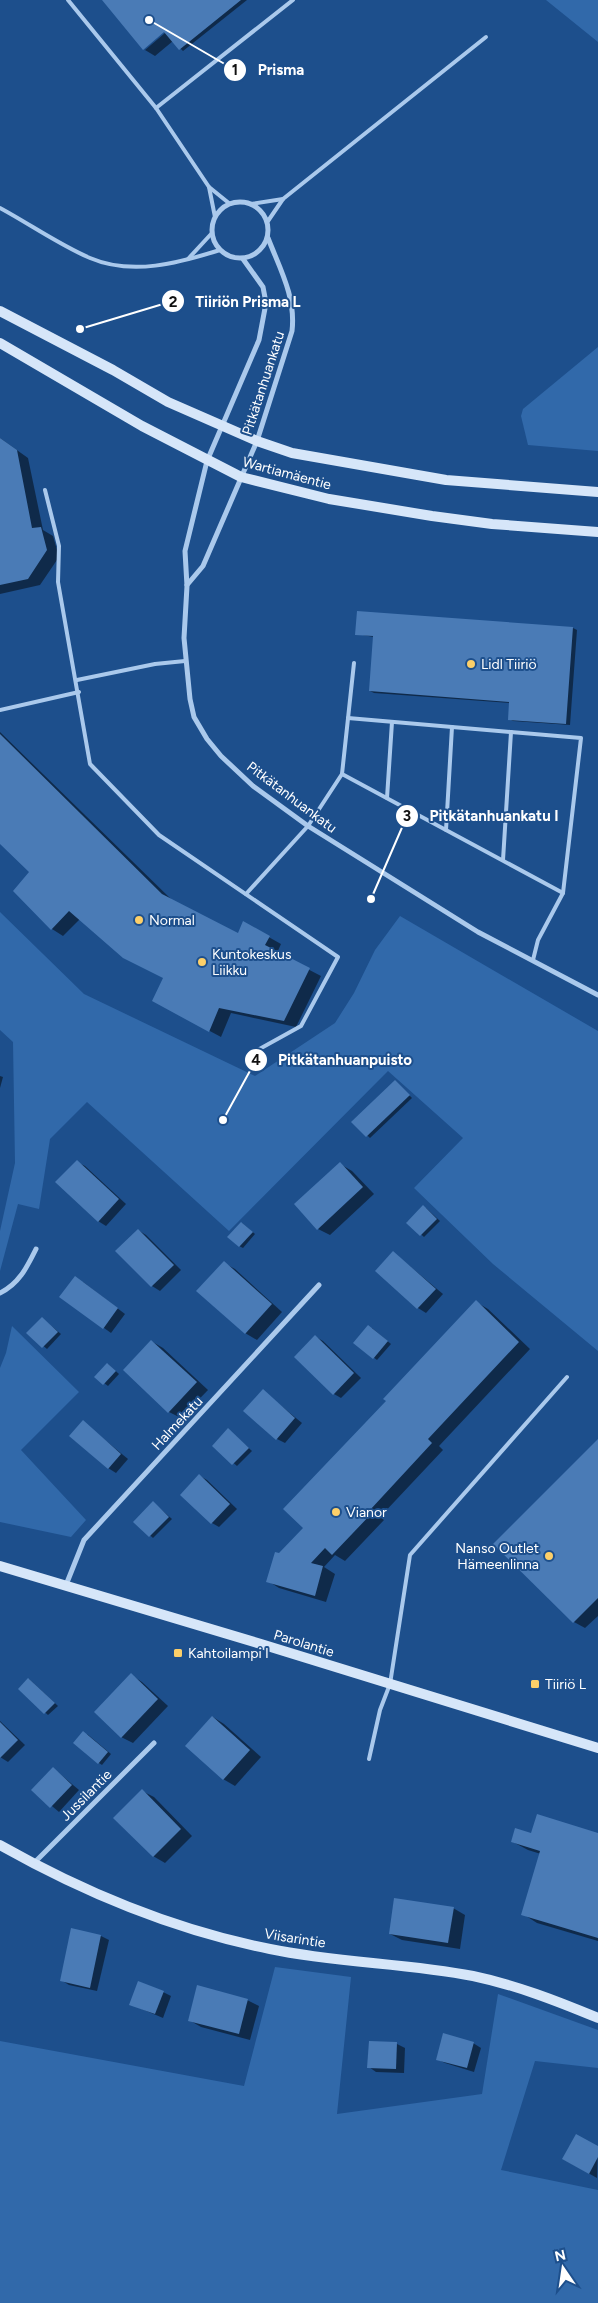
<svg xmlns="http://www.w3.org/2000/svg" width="598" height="2303" viewBox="0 0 598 2303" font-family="Figtree,sans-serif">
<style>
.green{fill:#3169aa}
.shadow{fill:#0007}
.building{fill:#4a7bb6}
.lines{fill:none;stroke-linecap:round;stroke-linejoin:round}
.lane{stroke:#aac9ec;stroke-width:4}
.street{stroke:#aac9ec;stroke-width:5}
.secondary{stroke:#d6e6f9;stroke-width:10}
.poi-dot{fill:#fccf69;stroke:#1d4f8c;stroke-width:2}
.labels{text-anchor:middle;stroke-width:4;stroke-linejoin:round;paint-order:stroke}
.street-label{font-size:14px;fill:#fff;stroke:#1d4f8c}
.poi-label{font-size:14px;fill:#fff;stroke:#1d4f8c;text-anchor:start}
.leader{fill:none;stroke:#fff;stroke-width:2}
.callout-dot{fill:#fff;stroke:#1d4f8c;stroke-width:2}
.mark-label{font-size:15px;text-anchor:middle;font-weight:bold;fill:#111}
.callout-label{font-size:15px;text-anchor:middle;font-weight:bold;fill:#fff;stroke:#1d4f8c;stroke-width:4;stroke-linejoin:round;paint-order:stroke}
</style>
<rect width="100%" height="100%" fill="#1d4f8c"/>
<g class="green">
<polygon points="546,0 598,0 598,42"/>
<polygon points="598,347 598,451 528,445 521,416 523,409"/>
<polygon points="0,912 84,994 255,1076 335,1023 354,993 375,950 400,916 598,1031 598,1351 493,1264 414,1188 463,1138 388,1071 229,1231 87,1102 50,1139 39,1209 18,1204 0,1271 0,1231 15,1163 13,1042 0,1030"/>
<polygon points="12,1326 79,1392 21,1450 86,1520 71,1537 0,1522 0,1368 6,1353"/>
<polygon points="275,1967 351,1977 337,2114 482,2094 498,1994 598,2030 598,2068 535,2061 501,2170 598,2190 598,2303 0,2303 0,2041 244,2086"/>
</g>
<g class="shadow">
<polygon points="103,0 247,0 183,51 173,41 155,56 145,50 165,33 165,30"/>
<polygon points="0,438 28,458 43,530 53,536 59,557 40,585 0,594"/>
<polygon points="358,613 573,628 577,630 570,725 513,721 509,719 511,703 374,693 370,691 374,637 357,634"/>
<polygon points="0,732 172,900 238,935 244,923 281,944 277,953 321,976 296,1027 231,1013 221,1037 165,1007 164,978 80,919 63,936 52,929 31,872 0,843"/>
<polygon points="0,1076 3,1077 0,1088"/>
<polygon points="395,1081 412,1098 370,1138 353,1122"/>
<polygon points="77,1162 85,1166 126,1204 106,1226 98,1221"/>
<polygon points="340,1164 352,1171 374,1194 330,1235 318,1229"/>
<polygon points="426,1208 440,1221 424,1237 407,1222"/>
<polygon points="242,1223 255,1234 243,1248 239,1246"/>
<polygon points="138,1230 146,1235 181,1270 160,1291 152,1286 117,1251"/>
<polygon points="394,1253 443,1294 426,1313 418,1308 377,1271"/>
<polygon points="224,1263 235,1269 282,1312 257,1340 245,1333"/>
<polygon points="83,1282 125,1314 111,1333 61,1297"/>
<polygon points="476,1302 488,1309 530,1349 439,1446 443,1450 380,1517 384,1520 345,1561 335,1555 324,1567 335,1574 326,1602 279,1588 268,1581 279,1554 304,1528 388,1401"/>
<polygon points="42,1318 61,1334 47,1349 28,1333"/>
<polygon points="372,1328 391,1344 377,1360 355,1343"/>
<polygon points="316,1337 323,1341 361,1378 341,1398 334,1394"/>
<polygon points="151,1341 163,1348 208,1390 181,1418 169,1412"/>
<polygon points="108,1364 119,1374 108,1386 96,1377"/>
<polygon points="263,1391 302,1423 285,1443 277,1439"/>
<polygon points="83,1422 128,1459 116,1473 108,1468"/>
<polygon points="229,1430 252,1451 237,1466 214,1446"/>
<polygon points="598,1440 598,1616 585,1628 574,1622"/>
<polygon points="200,1476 207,1480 237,1509 219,1527 212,1523"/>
<polygon points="156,1505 172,1519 153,1538 135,1522"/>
<polygon points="131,1675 142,1682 168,1706 133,1743 121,1737"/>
<polygon points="29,1679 58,1706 48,1715 19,1689"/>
<polygon points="213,1717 224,1724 261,1757 235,1786 223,1779"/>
<polygon points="0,1721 25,1745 8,1762 0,1757"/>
<polygon points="87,1734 111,1754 102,1765 99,1763"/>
<polygon points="53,1768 79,1790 59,1812 33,1790"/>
<polygon points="142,1791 154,1797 192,1836 165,1863 153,1856"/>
<polygon points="598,1834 598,1941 537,1923 523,1914 541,1854 528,1850 513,1842"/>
<polygon points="453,1908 465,1915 460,1949 402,1940 390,1934"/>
<polygon points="72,1929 101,1936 109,1940 97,1991 69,1985 61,1980"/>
<polygon points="163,1992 171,1996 163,2018 130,2004"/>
<polygon points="247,2000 259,2006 250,2040 201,2027 189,2020"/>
<polygon points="370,2042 397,2044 405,2048 404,2073 376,2072 369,2067"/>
<polygon points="473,2043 481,2048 474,2072 445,2063 437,2059"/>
<polygon points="598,2147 597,2178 563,2159"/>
</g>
<g class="building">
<polygon points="102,0 241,0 179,50 164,32 143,50"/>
<polygon points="0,438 17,450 32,528 41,527 47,550 28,579 0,585"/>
<polygon points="357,611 573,627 566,724 508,720 509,702 369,691 373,636 355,635"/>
<polygon points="0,734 162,894 238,933 243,921 270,936 265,945 310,968 284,1021 219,1008 209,1032 152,1001 163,978 123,958 69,911 51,930 13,891 29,872 0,844"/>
<polygon points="395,1080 410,1095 366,1137 351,1122"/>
<polygon points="77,1160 119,1199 98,1222 55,1182"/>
<polygon points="340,1162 363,1187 317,1230 294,1204"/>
<polygon points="423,1205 437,1219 420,1236 406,1223"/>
<polygon points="241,1222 253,1232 239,1247 227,1237"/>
<polygon points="138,1229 174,1265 151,1287 115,1251"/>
<polygon points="393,1251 436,1289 417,1309 375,1271"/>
<polygon points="224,1261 272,1304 245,1334 196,1291"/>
<polygon points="75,1276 118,1308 103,1329 59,1297"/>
<polygon points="476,1300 519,1342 428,1439 432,1443 370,1510 373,1512 332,1555 325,1548 311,1563 323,1566 315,1596 266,1582 275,1552 279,1553 303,1528 283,1509 386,1401 383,1399"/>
<polygon points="42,1317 58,1332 42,1348 26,1333"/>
<polygon points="368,1325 388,1341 373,1359 353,1343"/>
<polygon points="315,1335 354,1373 333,1395 294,1357"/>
<polygon points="151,1340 197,1382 168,1413 123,1370"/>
<polygon points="107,1363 116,1371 103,1385 94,1377"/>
<polygon points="263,1389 295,1418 276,1440 243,1411"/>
<polygon points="83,1420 121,1454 108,1469 69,1436"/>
<polygon points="228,1428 249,1448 232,1465 212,1446"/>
<polygon points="598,1439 598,1598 573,1623 493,1544"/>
<polygon points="199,1474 230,1504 211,1524 180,1495"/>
<polygon points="153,1501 169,1517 149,1537 133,1522"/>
<polygon points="131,1673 158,1699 121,1738 94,1712"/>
<polygon points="28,1678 55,1703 44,1714 18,1689"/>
<polygon points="212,1716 250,1750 223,1780 185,1746"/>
<polygon points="0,1722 18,1740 0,1758"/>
<polygon points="83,1731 108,1752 98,1764 73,1743"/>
<polygon points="53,1767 72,1785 50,1808 31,1790"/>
<polygon points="142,1789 181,1829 153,1857 113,1818"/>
<polygon points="537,1814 598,1833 598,1938 521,1915 540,1851 511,1842 515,1828 531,1833"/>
<polygon points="394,1898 454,1907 448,1943 389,1934"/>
<polygon points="71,1928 101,1935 90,1988 60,1981"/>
<polygon points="138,1981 164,1991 155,2014 129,2005"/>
<polygon points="197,1985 248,1999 239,2034 188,2021"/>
<polygon points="443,2033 474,2042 467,2068 436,2060"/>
<polygon points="369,2041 397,2042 396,2069 367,2068"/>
<polygon points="576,2134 598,2146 598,2157 589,2174 562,2159"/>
</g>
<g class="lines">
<g class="lane">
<polyline points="68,0 156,108 209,187 230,204"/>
<polyline points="156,108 293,0"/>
<polyline points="209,187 215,217"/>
<polyline points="251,204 283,199"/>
<path d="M 0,208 C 28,223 61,246 90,258 C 132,276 179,263 220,250"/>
<polyline points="268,221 283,199 486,37"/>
<polyline points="188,259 212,233"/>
<polyline points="45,490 59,546 58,582 90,764 159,835 338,957 301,1026 254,1052"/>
<polyline points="354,663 342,774 563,893"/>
<polyline points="77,680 155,664 185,661"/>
<polyline points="0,710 79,692"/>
<polyline points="348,718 581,738 563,893 538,940 533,960"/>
<polyline points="387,798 392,722"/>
<polyline points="446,830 452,727"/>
<polyline points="503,860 511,732"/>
<polyline points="246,894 308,826 342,774"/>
<polyline points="369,1759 380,1710 390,1684 410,1555 567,1377"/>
</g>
<g class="street">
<circle cx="240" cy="230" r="28"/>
<polyline points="243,259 263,287 266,303 259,340 207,461 185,551 187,586 184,638 190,699 194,717 207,739 221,756 253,786 308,826 478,932 598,995"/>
<path d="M 187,585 L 203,566 L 257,441 L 292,331 C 296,297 280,269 268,238"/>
<path d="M 0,1293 C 19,1284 27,1267 36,1249"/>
<polyline points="66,1585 84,1540 319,1285"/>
<polyline points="34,1863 154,1743"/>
</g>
<g class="secondary">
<polyline points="0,311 113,370 168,402 257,441 292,453 446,480 598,492"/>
<polyline points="0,343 142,426 241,477 329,499 432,516 492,524 598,532"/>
<polyline points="0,1566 261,1644 598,1748"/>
<path d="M 0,1845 C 85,1893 175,1930 270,1949 C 337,1963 406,1963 473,1976 C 516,1985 557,2001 598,2018"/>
</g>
</g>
<g class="poi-dot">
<circle cx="471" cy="664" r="5"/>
<circle cx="139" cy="920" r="5"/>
<circle cx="202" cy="962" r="5"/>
<circle cx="336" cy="1512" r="5"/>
<circle cx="549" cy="1556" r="5"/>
<rect x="173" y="1648" width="10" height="10" rx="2.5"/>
<rect x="530" y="1679" width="10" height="10" rx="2.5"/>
</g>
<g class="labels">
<g class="street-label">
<text transform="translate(263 383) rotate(-72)" y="5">Pitkätanhuankatu</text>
<text transform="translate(287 473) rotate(15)" y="5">Wartiamäentie</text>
<text transform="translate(292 797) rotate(37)" y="5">Pitkätanhuankatu</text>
<text transform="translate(177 1423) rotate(-47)" y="5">Halmekatu</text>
<text transform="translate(304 1643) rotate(17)" y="5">Parolantie</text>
<text transform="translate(86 1795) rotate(-45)" y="5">Jussilantie</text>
<text transform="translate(295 1938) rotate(9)" y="5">Viisarintie</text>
</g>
<g class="poi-label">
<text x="481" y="669">Lidl Tiiriö</text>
<text x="149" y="925">Normal</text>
<text x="212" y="959">Kuntokeskus<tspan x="212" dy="16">Liikku</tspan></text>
<text x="346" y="1517">Vianor</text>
<text x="539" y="1553" text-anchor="end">Nanso Outlet<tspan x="539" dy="16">Hämeenlinna</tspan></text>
<text x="188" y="1658">Kahtoilampi I</text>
<text x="545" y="1689">Tiiriö L</text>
</g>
</g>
<path class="leader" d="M149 20L235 70M80 329L173 301M371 899L407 816M223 1120L256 1060"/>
<g class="callout-dot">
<circle cx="149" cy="20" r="5"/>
<circle cx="80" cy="329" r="5"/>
<circle cx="371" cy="899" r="5"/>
<circle cx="223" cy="1120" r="5"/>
<circle cx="235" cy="70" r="12"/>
<circle cx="173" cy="301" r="12"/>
<circle cx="407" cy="816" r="12"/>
<circle cx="256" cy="1060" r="12"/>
</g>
<g class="mark-label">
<text x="235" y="75">1</text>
<text x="173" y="307">2</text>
<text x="407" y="821">3</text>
<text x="256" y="1065">4</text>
</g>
<g class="callout-label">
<text x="281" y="75">Prisma</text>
<text x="248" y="307">Tiiriön Prisma L</text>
<text x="494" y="821">Pitkätanhuankatu I</text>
<text x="345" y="1065">Pitkätanhuanpuisto</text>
</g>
<g transform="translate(563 2268) rotate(347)" stroke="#1d4f8c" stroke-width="4" paint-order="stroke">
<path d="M0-4L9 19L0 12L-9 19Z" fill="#ffffff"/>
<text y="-8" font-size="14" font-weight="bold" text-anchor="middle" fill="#ffffff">N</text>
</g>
</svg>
